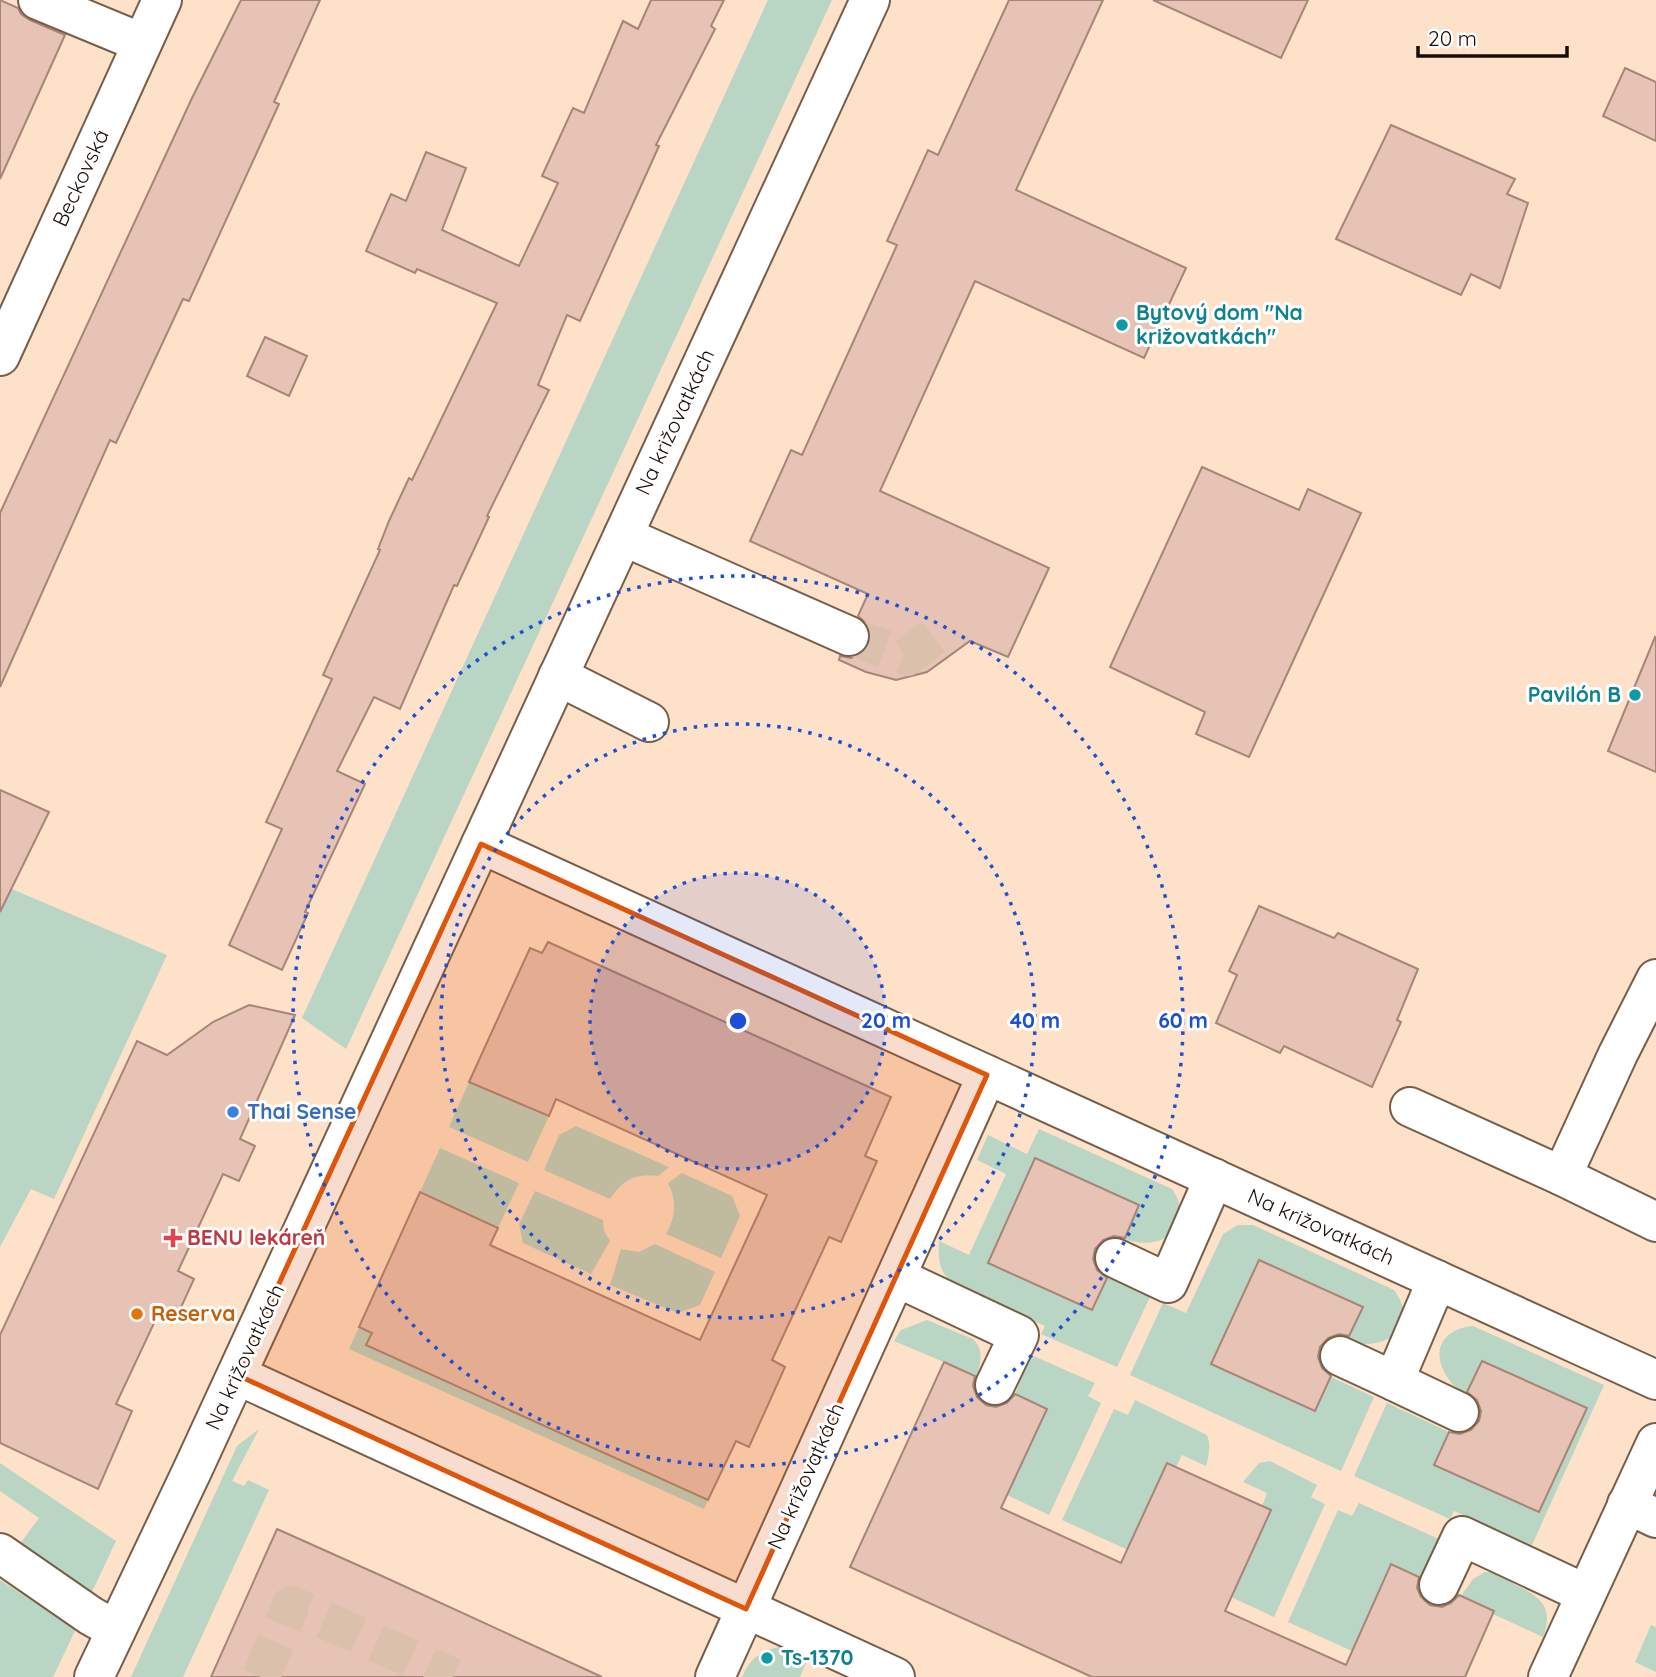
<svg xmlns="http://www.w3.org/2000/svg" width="1656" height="1677" viewBox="0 0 1656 1677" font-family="Quicksand,sans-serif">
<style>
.green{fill:#b9d5c3}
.building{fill:#e7c3b5;stroke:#a68578;stroke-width:2}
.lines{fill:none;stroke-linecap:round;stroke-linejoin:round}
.minor-tunnel{stroke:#dbc1ac;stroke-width:38;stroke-dasharray:38 19;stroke-linecap:butt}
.minor-casing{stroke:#775e49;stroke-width:42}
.minor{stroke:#fff;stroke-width:38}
.marked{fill:#de550c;fill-opacity:0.2;stroke:#de550c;stroke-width:5;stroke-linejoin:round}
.ring{fill:none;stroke:#1d4ed8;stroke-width:3.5;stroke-dasharray:3.5 7}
.culture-dot{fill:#0f9aa8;stroke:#fff;stroke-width:2.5}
.shop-dot{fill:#3f7fe0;stroke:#fff;stroke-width:2.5}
.health-dot{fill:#e0444e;stroke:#fff;stroke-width:2.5}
.food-dot{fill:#e8710a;stroke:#fff;stroke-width:2.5}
.labels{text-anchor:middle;stroke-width:6;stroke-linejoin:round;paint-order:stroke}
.street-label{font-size:21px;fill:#160d05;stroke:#fff}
.culture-label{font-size:21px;font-weight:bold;fill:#0d838f;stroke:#fff;text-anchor:start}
.shop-label{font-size:21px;font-weight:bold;fill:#366cbe;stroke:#fff;text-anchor:start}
.health-label{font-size:21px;font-weight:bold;fill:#be3a42;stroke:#fff;text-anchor:start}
.food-label{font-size:21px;font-weight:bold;fill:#c56008;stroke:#fff;text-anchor:start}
.centre{fill:#1d4ed8;stroke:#fff;stroke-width:3.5}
.ring-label{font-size:21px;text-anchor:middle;font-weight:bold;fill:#1d4ed8;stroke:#fff;stroke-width:6;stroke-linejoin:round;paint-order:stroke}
</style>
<rect width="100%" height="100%" fill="#fee1c9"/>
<g class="green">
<polygon points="768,0 832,0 346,1049 302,1018"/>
<polygon points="0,884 167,955 54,1199 31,1189 0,1247"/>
<polygon points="469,1082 549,1116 528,1162 449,1127"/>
<path d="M 576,1126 L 669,1167 L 658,1176 C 634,1174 624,1179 610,1199 L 544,1170 L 559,1135 Z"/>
<path d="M 1039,1129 L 1172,1189 C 1198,1226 1161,1253 1125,1239 L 1139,1205 L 1035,1159 L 988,1263 L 1092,1310 L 1107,1277 L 1150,1297 L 1117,1367 L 1041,1334 L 1045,1326 L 955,1285 C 939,1273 938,1261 939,1241 L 969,1255 L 1006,1174 L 977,1160 L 988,1135 L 1027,1154 Z"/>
<polygon points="440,1148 519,1183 498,1228 420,1192"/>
<path d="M 682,1173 L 732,1196 L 740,1216 L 721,1258 L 666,1234 C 676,1216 677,1201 668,1183 Z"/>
<polygon points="535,1191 603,1220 604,1231 610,1241 591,1274 523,1243 519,1224"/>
<path d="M 1238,1225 L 1253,1225 L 1394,1290 C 1423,1330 1383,1351 1347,1342 L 1331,1377 L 1374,1397 L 1341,1471 L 1130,1375 L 1163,1303 L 1186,1313 L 1223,1234 Z"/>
<polygon points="655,1244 715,1272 700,1305 678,1313 610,1285 621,1249 639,1252"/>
<path d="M 927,1320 L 973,1339 C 985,1351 980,1362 977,1376 L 894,1341 L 901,1330 Z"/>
<path d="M 1473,1326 L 1604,1385 L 1532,1545 L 1454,1511 L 1450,1519 L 1354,1476 L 1387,1403 L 1449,1432 L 1434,1465 L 1539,1512 L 1586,1408 L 1482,1361 L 1466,1395 C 1433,1374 1426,1331 1473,1326 Z"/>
<polygon points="359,1327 372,1333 367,1345 708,1500 704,1509 349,1349"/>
<polygon points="1031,1355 1095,1383 1088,1396 1101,1403 1049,1515 1007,1495 1047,1409 1015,1394"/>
<path d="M 1135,1400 L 1207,1435 C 1211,1445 1209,1455 1206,1466 L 1182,1455 L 1176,1467 L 1167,1463 L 1128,1550 L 1062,1520 L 1114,1409 L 1128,1415 Z"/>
<polygon points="259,1429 232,1481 244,1486 248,1480 269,1490 183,1677 131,1677 237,1446"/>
<polygon points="1270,1461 1317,1485 1311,1497 1325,1504 1274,1617 1231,1597 1271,1510 1262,1506 1267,1493 1243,1482 1259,1463"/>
<polygon points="0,1463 116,1541 91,1594 19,1545 39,1518 0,1491"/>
<polygon points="1359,1503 1441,1540 1423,1579 1390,1564 1352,1651 1288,1622 1338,1510 1352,1516"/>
<path d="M 1485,1572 C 1497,1573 1506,1579 1516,1585 C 1541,1597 1554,1608 1543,1637 L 1493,1614 L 1494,1611 L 1461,1596 L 1473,1579 Z"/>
<polygon points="0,1580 76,1629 53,1677 0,1677"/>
<polygon points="1651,1625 1656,1627 1656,1672 1635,1662"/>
<path d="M 779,1647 L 791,1649 L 808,1658 L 800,1677 L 742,1677 C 749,1660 761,1650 779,1647 Z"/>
</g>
<g class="building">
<polygon points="0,0 18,8 21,14 30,20 65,35 0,179"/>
<polygon points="241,0 320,0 274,102 279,104 189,301 183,299 116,443 110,440 0,687 0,513 192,98"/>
<polygon points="651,0 724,0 711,26 715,29 656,145 659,146 580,321 567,315 538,385 549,390 487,516 489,517 457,586 454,585 400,709 374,697 337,771 365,784 305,912 308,913 282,970 229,945 282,829 266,822 332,679 323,675 380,550 378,549 389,521 409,478 412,480 497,303 417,269 415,273 366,251 391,194 406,201 426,152 466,168 442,230 519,266 558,183 542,176 573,108 584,113 623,21 638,29"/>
<polygon points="1009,0 1103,0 1016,190 1186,268 1144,358 975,281 880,491 1049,568 1008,657 970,641 927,672 896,680 866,672 839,660 840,656 851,658 861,654 869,645 871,633 866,623 858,616 868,594 750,541 791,450 802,455 897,245 887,241 928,150 938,155"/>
<polygon points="1153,0 1308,0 1281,58"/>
<polygon points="1625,68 1656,82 1656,141 1603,116"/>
<polygon points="1391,125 1515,179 1507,194 1528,203 1500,288 1471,274 1461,295 1336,239"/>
<polygon points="265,337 307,356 289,396 247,376"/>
<polygon points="1202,467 1299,510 1308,489 1361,513 1249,757 1196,734 1205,712 1110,667"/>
<polygon points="1655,637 1656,638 1656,772 1608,751"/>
<polygon points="0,790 49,812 0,912"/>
<polygon points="1259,906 1334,938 1338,933 1418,969 1397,1020 1401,1022 1372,1087 1284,1046 1280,1053 1216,1023 1237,975 1229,971"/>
<polygon points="548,942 891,1097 865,1156 877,1161 841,1242 829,1237 772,1360 785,1367 749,1447 736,1441 708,1500 366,1345 372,1333 359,1327 420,1192 498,1228 490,1245 700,1340 767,1195 556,1099 549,1116 469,1082 530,948 542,953"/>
<polygon points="249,1005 295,1015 240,1139 255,1146 239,1181 223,1174 178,1271 194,1279 178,1314 162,1306 116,1404 132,1411 98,1489 0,1443 0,1335 137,1041 167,1055 213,1022"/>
<polygon points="1035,1158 1139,1205 1125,1238 1114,1236 1103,1240 1095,1249 1093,1259 1097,1270 1107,1278 1092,1310 988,1263"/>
<polygon points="1259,1260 1363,1307 1349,1336 1339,1334 1328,1338 1320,1347 1318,1357 1322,1368 1331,1376 1315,1411 1211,1364"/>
<polygon points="1482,1361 1587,1408 1539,1512 1434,1465 1449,1432 1460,1434 1471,1430 1479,1421 1481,1411 1477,1400 1467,1392"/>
<polygon points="944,1362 975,1376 973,1386 977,1397 986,1405 996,1407 1007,1403 1015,1394 1047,1409 1001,1508 1121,1563 1167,1463 1271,1510 1225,1611 1346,1665 1391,1564 1419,1577 1417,1588 1421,1597 1430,1605 1442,1607 1451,1603 1459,1595 1494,1611 1465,1677 1092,1677 850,1567"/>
<polygon points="277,1529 382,1576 602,1677 211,1677"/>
</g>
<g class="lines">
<g class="minor-tunnel">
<polyline points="849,636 907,657 938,633"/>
<polyline points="261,1677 291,1605 453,1677"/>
</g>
<defs>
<g id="minor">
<polyline points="38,0 142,43"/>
<polyline points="0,356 162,0"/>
<polyline points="623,536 849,636"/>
<polyline points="558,676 649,722"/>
<polyline points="481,844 1656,1380"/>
<polyline points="1656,979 1618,1054 1562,1176 1656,1222"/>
<polyline points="1410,1107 1562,1176"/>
<polyline points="1115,1258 1168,1283 1214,1178"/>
<polyline points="896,1277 1019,1335 995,1385"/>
<polyline points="1340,1356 1394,1381 1437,1280"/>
<polyline points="237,1375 895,1677"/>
<polyline points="1394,1381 1459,1412"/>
<polyline points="1627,1504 1656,1518"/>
<polyline points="0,1553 91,1616 116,1630"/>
<polyline points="1439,1585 1462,1536 1586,1594"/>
<polyline points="94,1677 192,1471 870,0"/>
<polyline points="715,1677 987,1075"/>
<polyline points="1548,1677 1656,1443"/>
</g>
</defs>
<use href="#minor" class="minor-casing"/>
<use href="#minor" class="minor"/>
</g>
<path class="marked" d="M 481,844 L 987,1075 L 746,1609 L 237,1375 Z"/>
<circle cx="738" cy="1021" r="148" fill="#1d4ed8" fill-opacity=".12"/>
<g class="ring">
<circle cx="738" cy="1021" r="148"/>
<circle cx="738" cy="1021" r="297"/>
<circle cx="738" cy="1021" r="445"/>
</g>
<g class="culture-dot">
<circle cx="1122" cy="325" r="7"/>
<circle cx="1635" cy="695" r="7"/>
<circle cx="767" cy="1658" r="7"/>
</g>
<circle class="shop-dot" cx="233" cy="1112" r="7"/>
<path class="health-dot" d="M169.5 1227.5h7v7h7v7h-7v7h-7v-7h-7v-7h7z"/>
<circle class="food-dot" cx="137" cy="1314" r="7"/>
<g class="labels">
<g class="street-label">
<text transform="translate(81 178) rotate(-65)" y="7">Beckovská</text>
<text transform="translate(675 422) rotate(-65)" y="7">Na križovatkách</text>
<text transform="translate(1321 1227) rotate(24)" y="7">Na križovatkách</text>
<text transform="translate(245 1357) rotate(-65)" y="7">Na križovatkách</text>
<text transform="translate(806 1476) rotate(-66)" y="7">Na križovatkách</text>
</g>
<g class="culture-label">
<text x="1136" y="320">Bytový dom "Na<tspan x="1136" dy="24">križovatkách"</tspan></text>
<text x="1621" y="702" text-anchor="end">Pavilón B</text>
<text x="781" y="1665">Ts-1370</text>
</g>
<g class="shop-label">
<text x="247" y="1119">Thai Sense</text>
</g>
<g class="health-label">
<text x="187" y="1245">BENU lekáreň</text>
</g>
<g class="food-label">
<text x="151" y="1321">Reserva</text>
</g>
</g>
<circle cx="738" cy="1021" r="10" class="centre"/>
<g class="ring-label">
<text x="886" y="1028">20 m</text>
<text x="1035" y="1028">40 m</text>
<text x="1183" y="1028">60 m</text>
</g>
<path d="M1418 46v10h149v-10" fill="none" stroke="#160d05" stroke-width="3.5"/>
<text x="1428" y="46" font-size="21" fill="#160d05" stroke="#ffffff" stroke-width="5" paint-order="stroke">20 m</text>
</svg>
